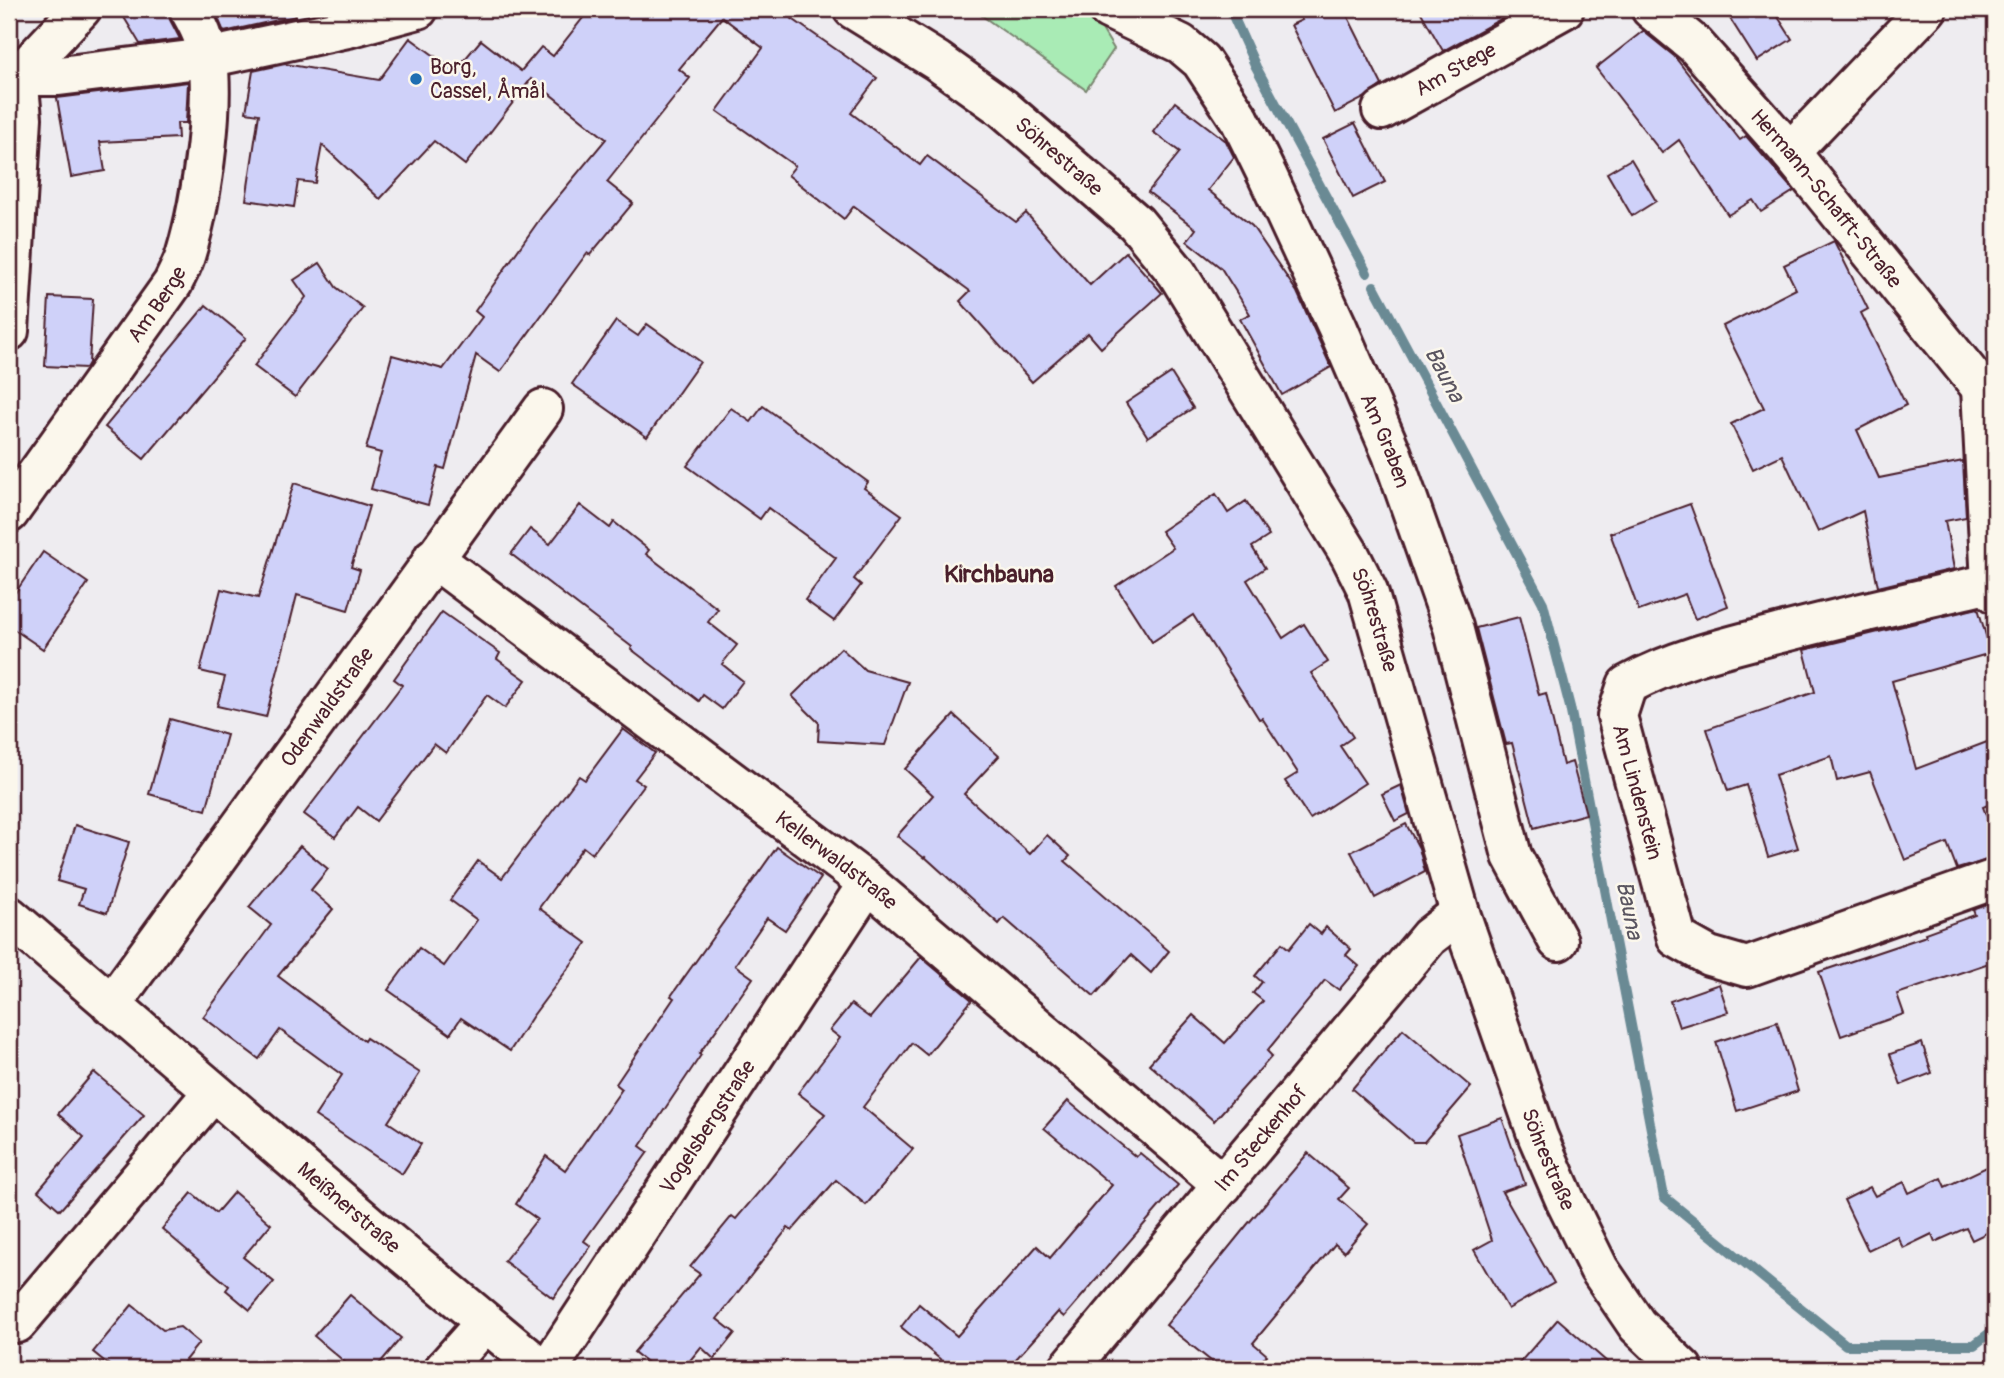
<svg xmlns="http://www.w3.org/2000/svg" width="2004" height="1378" viewBox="0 0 2004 1378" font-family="Pangolin,sans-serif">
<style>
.green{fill:#a9ebb5;stroke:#7a8570;stroke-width:2}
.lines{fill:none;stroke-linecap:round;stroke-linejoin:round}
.stream{stroke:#6b8a94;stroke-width:10}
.building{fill:#cfd1f9;stroke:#4a1f2b;stroke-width:2}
.minor-casing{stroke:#4a1f2b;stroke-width:44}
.minor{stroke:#fbf7ec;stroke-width:38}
.poi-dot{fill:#1f6fb2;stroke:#fbf7ec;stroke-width:2.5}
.labels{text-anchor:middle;stroke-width:5;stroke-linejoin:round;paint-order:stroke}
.poi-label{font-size:21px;fill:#4a1f2b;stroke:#fbf7ec;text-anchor:start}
.street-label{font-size:21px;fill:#4a1f2b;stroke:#fbf7ec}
.water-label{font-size:23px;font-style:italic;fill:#5a5560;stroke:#fbf7ec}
.quarter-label{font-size:24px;font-weight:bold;fill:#4a1f2b;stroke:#fbf7ec}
</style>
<rect width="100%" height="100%" fill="#eeecf0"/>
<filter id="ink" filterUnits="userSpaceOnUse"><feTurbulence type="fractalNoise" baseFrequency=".0143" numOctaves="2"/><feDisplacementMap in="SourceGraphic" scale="14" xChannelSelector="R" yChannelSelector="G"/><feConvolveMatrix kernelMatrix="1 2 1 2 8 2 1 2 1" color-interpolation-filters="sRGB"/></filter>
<g filter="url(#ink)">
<polygon class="green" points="986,9 1071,9 1100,26 1114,49 1086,90 981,15"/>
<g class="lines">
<g class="stream">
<polyline points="1230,9 1256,67 1367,273"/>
<polyline points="1374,286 1543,603 1570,707 1664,1197 1846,1345 1974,1345 1995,1329"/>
</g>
</g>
<g class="building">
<polygon points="119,9 167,9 170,20 180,39 140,44"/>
<polygon points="214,9 295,9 296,16 224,32"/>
<polygon points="590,9 778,9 877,78 851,113 920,165 927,156 1016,222 1026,213 1090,285 1126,252 1162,293 1101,348 1088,333 1032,382 960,301 970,291 854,206 844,219 788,175 795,166 717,111 763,48 722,17 679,69 690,78 607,182 633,203 590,255 587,253 500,372 476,355 445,469 438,467 428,505 371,489 381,453 366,449 392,355 443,369 482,317 475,311 542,216 606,139 531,79 465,165 434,141 380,199 322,145 315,183 298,181 294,207 246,200 259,114 246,112 253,71 285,64 379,80 410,38 455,71 481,40 521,71 541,47 553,56"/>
<polygon points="1295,9 1344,9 1382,85 1364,98 1335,113 1291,25 1302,20"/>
<polygon points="1419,9 1519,9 1443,51"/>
<polygon points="1724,9 1773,9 1792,39 1757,61"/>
<polygon points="1643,31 1674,56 1740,140 1746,136 1794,191 1761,212 1753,200 1728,215 1679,140 1662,153 1596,68"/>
<polygon points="188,82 186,123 177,123 178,138 100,142 105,171 71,177 57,98"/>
<polygon points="1175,102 1226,141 1234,157 1208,190 1252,226 1297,292 1331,367 1282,395 1240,319 1250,314 1221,268 1187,241 1196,229 1148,192 1180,152 1153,132"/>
<polygon points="1355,123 1385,182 1353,198 1323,139"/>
<polygon points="1631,159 1656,201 1632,216 1607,173"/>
<polygon points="1834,241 1868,309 1861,313 1906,405 1857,430 1879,478 1963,461 1966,517 1945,521 1954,569 1878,587 1863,511 1818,532 1782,455 1753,469 1731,424 1764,408 1723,326 1796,289 1784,265"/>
<polygon points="320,263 336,287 363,308 295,397 254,366 306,297 294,280"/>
<polygon points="49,297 93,299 89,363 86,368 45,366"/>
<polygon points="206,305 246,338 144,459 105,427"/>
<polygon points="616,321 638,336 647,324 700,362 647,437 572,384"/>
<polygon points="1171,373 1193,408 1148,437 1126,403"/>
<polygon points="763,406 868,482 864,488 902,515 854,579 861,585 834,621 805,600 836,558 768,508 760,519 687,466 731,408 751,422"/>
<polygon points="294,483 369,506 351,567 360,570 348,610 297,595 266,717 217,706 225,677 200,671 221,589 258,598"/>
<polygon points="1216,494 1228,513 1246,501 1269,536 1252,547 1265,568 1247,580 1283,638 1304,624 1328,662 1311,673 1353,737 1340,746 1365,783 1310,819 1285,781 1298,773 1262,718 1259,719 1193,615 1152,642 1116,586 1173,548 1161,531"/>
<polygon points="1690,504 1728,606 1695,619 1685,594 1639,611 1610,533"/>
<polygon points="580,505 610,528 614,522 649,550 646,554 718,609 708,622 737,645 722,664 743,681 722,709 703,695 699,701 631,649 632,647 511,554 530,529 550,544"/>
<polygon points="43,552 88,583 43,649 9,626 9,602"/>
<polygon points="1978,608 1991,653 1892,681 1916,769 1995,739 1995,802 1983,807 1995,837 1995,858 1957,869 1947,843 1905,860 1870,772 1837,781 1831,756 1775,775 1798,848 1768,857 1746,785 1728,791 1707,729 1815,692 1804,650"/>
<polygon points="442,612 500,653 497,659 526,680 505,708 487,695 446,753 434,744 376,821 358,807 335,837 304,814 402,685 394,679"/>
<polygon points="1519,617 1539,695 1546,693 1563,765 1572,762 1586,814 1534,828 1512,743 1506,744 1476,628"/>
<polygon points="841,648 865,670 908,682 885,745 818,741 819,723 792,696"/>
<polygon points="954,715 999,756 964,794 1030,854 1047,835 1070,856 1065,861 1169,951 1151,973 1131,955 1094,996 1004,918 999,924 925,857 924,858 897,836 933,795 905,769"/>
<polygon points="170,719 227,735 206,810 149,794"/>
<polygon points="623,729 655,753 635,779 644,785 592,854 583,847 539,908 587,943 532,1017 510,1051 461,1018 450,1034 388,990 419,948 444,966 477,920 450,900 478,861 502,878 579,776 585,780"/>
<polygon points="1401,785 1409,814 1395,821 1382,794"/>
<polygon points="1406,824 1419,848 1425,872 1375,898 1351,852"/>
<polygon points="75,825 129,842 107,913 79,904 84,889 57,881"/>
<polygon points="300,846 328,869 311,890 333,909 278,976 364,1041 366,1038 420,1073 388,1122 421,1144 402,1174 315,1116 342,1075 280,1030 259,1059 203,1017 271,925 249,907"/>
<polygon points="777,847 821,878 785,930 767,918 735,965 753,978 699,1054 701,1055 640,1146 648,1152 584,1241 591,1246 553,1298 504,1261 537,1219 516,1204 546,1156 565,1170 622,1089 616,1084 674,998 671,996"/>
<polygon points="1995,902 1995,961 1897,994 1904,1014 1841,1036 1819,972 1926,936 1925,933 1975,915 1973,910"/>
<polygon points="1309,924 1321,934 1326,927 1351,949 1346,955 1359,966 1339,990 1325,980 1267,1051 1272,1056 1214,1121 1149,1064 1193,1015 1225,1043 1263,1001 1253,993 1262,982 1255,976 1282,943 1289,949"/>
<polygon points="921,957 972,1000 927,1055 912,1043 863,1107 913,1149 866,1205 836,1180 792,1231 788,1228 717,1319 735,1333 714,1359 701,1347 683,1369 655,1369 634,1352 700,1274 690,1267 732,1216 736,1219 825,1114 798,1093 840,1038 830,1030 851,1004 870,1018"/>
<polygon points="1719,984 1728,1012 1679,1027 1670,1001"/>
<polygon points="1777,1022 1798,1091 1737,1111 1716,1042"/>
<polygon points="1403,1029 1471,1087 1424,1142 1413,1142 1352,1089"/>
<polygon points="1922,1043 1932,1073 1901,1085 1890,1054"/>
<polygon points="94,1072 144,1115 60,1210 38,1191 84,1137 58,1114"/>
<polygon points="1068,1101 1136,1157 1140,1153 1178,1185 1064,1317 1058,1312 1007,1369 952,1369 901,1327 919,1304 957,1336 1037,1246 1050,1258 1112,1185 1044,1128"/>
<polygon points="1502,1118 1525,1184 1502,1192 1554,1283 1508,1309 1474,1250 1492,1240 1457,1134"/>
<polygon points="1308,1153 1349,1188 1339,1199 1368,1224 1344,1252 1335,1244 1253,1343 1267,1355 1254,1369 1221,1369 1166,1325 1247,1225"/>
<polygon points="1995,1163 1995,1229 1972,1240 1966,1228 1935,1242 1932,1234 1903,1248 1897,1236 1868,1250 1844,1200 1870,1187 1875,1196 1904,1182 1909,1193 1941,1178 1945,1187"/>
<polygon points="234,1192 271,1224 243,1257 274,1282 250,1310 226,1290 229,1286 162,1229 192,1193 216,1213"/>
<polygon points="350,1295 401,1338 375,1369 353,1369 314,1336"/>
<polygon points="132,1305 163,1330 180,1327 199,1343 178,1369 114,1369 93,1352"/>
<polygon points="1558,1319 1615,1369 1514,1369"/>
</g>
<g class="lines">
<defs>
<g id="minor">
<path id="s1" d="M 853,9 L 937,61 L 1003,108 L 1136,223 L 1177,273 L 1350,555 L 1368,591 L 1460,913 L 1538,1137 L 1566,1202 L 1599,1269 L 1637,1325 L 1683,1369"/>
<path id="s2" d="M 1108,9 L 1181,44 L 1201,61 L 1240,120 L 1267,175 L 1337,326 L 1392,454 L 1453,627 L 1512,856 L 1558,941"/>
<path id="s3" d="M 1651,9 L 1695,45 L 1790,152 L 1981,388 L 1995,395"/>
<polyline points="9,86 18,76 59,76 207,58 348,28 418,9"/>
<path id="s4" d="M 1382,110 L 1564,9"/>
<polyline points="1790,152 1927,9"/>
<polyline points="9,331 22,118 18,76 81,9"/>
<polyline points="1981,388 1991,583 1995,593"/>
<path id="s5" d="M 9,513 L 173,283 C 177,274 183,264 186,253 C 201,204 220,86 203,38 C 200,28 194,18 189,9"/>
<path id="s6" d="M 433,558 L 868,883 L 1223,1185"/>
<path id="s7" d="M 1991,583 C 1918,600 1845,616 1773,635 C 1722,648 1673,660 1627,685 L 1617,716 L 1677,938 L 1709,956 L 1747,967 L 1995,879"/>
<path id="s8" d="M 9,916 L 376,1231 L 542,1369"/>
<path id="s9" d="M 111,1005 L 543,409"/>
<polyline points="17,1323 213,1092"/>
<polyline points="444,1369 485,1323"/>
<path id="s10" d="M 548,1369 L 868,883"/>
<path id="s11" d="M 1068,1369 L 1429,937 L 1460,913"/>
</g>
</defs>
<use href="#minor" class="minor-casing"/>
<use href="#minor" class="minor"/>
</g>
</g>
<circle class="poi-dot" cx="416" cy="79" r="7"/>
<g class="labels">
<g class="poi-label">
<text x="430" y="74">Borg,<tspan x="430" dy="24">Cassel, Åmål</tspan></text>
</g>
<g class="street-label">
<text dy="7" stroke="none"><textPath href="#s4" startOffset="84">Am Stege</textPath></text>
<text dy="7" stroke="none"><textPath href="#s1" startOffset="254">Söhrestraße</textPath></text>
<text dy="7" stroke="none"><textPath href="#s3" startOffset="259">Hermann-Schafft-Straße</textPath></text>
<text dy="7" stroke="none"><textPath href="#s5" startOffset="256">Am Berge</textPath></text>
<text dy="7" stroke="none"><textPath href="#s2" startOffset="530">Am Graben</textPath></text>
<text dy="7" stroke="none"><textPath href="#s1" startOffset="821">Söhrestraße</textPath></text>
<text dy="7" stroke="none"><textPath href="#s9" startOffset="368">Odenwaldstraße</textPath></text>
<text dy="7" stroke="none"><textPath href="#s7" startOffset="490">Am Lindenstein</textPath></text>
<text dy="7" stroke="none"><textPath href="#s6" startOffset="504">Kellerwaldstraße</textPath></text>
<text dy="7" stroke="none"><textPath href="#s10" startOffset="290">Vogelsbergstraße</textPath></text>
<text dy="7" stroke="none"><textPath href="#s11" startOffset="301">Im Steckenhof</textPath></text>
<text dy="7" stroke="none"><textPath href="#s1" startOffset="1388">Söhrestraße</textPath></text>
<text dy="7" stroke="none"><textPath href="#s8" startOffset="448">Meißnerstraße</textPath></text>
</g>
<g class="water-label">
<text transform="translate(1445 374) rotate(62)" y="8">Bauna</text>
<text transform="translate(1630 910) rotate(79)" y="8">Bauna</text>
</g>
<g class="quarter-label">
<text x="999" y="582">Kirchbauna</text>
</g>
</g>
<rect width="2004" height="1378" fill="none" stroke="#fbf7ec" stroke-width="35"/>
<rect x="18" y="18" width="1969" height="1343" fill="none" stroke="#4a1f2b" stroke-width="2.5" filter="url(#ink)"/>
</svg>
